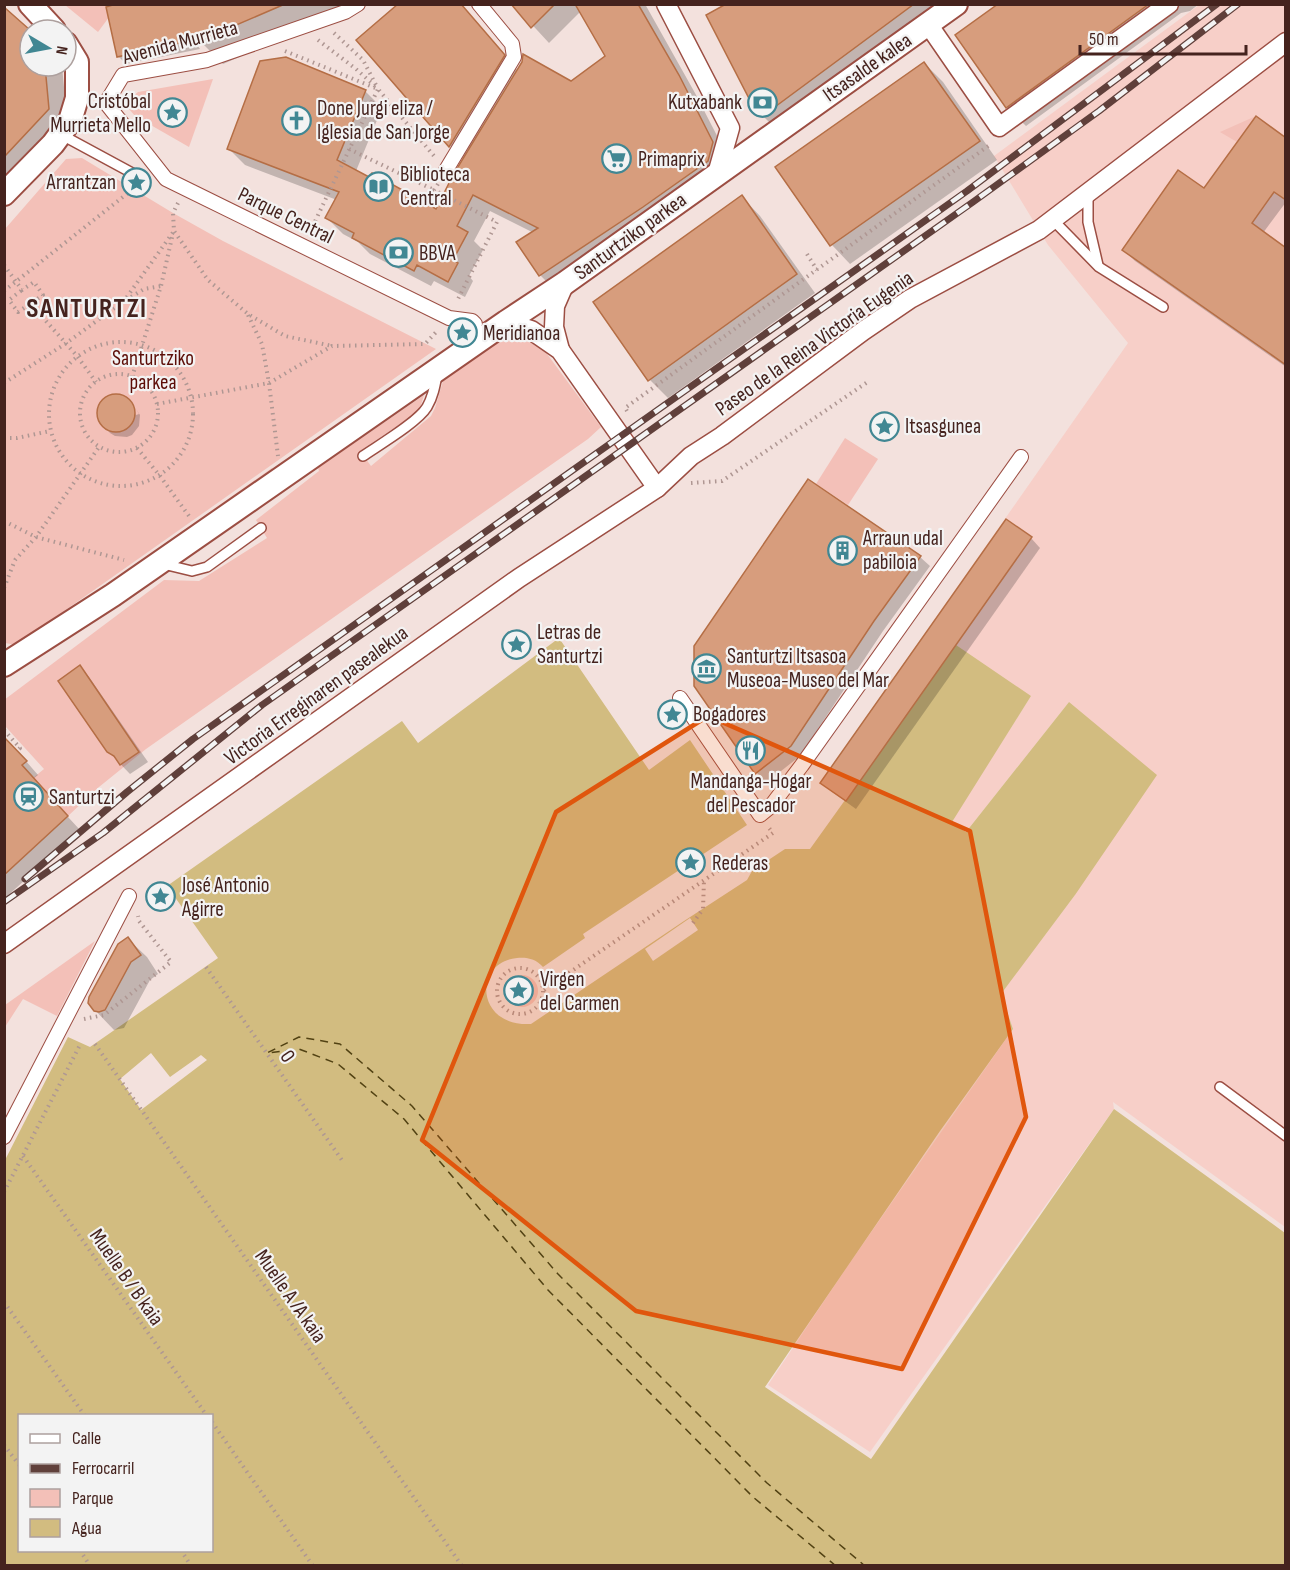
<svg xmlns="http://www.w3.org/2000/svg" width="1290" height="1570" viewBox="0 0 1290 1570" font-family="'Sofia Sans Condensed',sans-serif">
<style>
.built{fill:#f7cfc8}
.green{fill:#f3c0b8}
.water{fill:#d2bc80;fill-rule:evenodd}
.pier{fill:#f3e1dd}
.shadow{fill:#0003}
.lines{fill:none;stroke-linecap:round;stroke-linejoin:round}
.ferry{stroke:#524213;stroke-width:1.5;stroke-dasharray:8 6;stroke-linecap:butt}
.building{fill:#d79d7d;stroke:#b56e45;stroke-width:1.5}
.service-casing{stroke:#9c4e43;stroke-width:12}
.pedestrian-casing{stroke:#9c4e43;stroke-width:16}
.minor-casing{stroke:#9c4e43;stroke-width:21}
.tertiary-casing{stroke:#9c4e43;stroke-width:26}
.path{stroke:#af9793;stroke-width:4;stroke-dasharray:1.5 4.5;stroke-linecap:butt}
.service{stroke:#fff;stroke-width:9}
.pedestrian{stroke:#fff;stroke-width:14}
.minor{stroke:#fff;stroke-width:18}
.tertiary{stroke:#fff;stroke-width:22}
.rail-casing{stroke:#60403b;stroke-width:7}
.rail{stroke:#f3f3f3;stroke-width:4.5;stroke-dasharray:14;stroke-linecap:butt}
.marked{fill:#e0560d;fill-opacity:0.2;stroke:#e0560d;stroke-width:4.5;stroke-linejoin:round}
.labels{text-anchor:middle;stroke-width:4.5;stroke-linejoin:round;paint-order:stroke}
.street-label{font-size:21px;fill:#45231e;stroke:#f3f3f3}
.poi-label{font-size:21px;fill:#45231e;stroke:#f3f3f3;text-anchor:start}
.park-label{font-size:21px;fill:#5c0d07;stroke:#f3f3f3}
.district-label{font-size:27px;font-weight:bold;letter-spacing:1.5px;fill:#45231e;stroke:#f3f3f3}
</style>
<rect width="100%" height="100%" fill="#f3e1dd"/>
<polygon class="built" points="1199,5 1285,5 1285,1227 1113,1102 1114,1109 870,1452 768,1385 849,1264 1013,1029 1000,994 1075,895 1069,702 966,832 951,822 1031,696 846,801 820,783 1128,343 1048,245 994,156"/>
<g class="green">
<polygon points="65,5 118,5 98,32"/>
<polygon points="213,79 189,147 135,116 129,109 131,98 138,92"/>
<polygon points="1256,116 1237,142 1220,132"/>
<polygon points="82,158 173,213 223,241 436,349 16,645 5,643 5,229 66,159"/>
<polygon points="508,334 524,336 539,343 601,427 588,439 146,749 99,787 68,816 33,778 44,769 5,726 4,700 164,580 199,581 267,538 256,520 319,471 318,468 424,395 420,408 415,414 360,451 371,466 431,416 435,408 443,381"/>
<polygon points="845,438 878,459 848,505 816,484"/>
<polygon points="272,468 274,471 115,584 113,580"/>
<polygon points="95,941 57,1016 23,999 5,1027 5,1005"/>
<circle cx="522" cy="991" r="16"/>
</g>
<path class="water" d="M 559,638 L 649,770 L 690,740 L 747,825 L 583,934 L 585,938 L 543,967 C 536,959 527,957 517,958 C 473,962 475,1027 531,1024 L 684,921 L 747,880 L 752,871 L 785,849 L 810,849 L 956,645 L 1031,696 L 952,822 L 966,832 L 1069,702 L 1157,775 L 1075,895 L 1001,994 L 1013,1029 L 940,1131 L 765,1387 L 871,1459 L 1114,1109 L 1285,1233 L 1285,1565 L 5,1565 L 4,1162 L 68,1037 L 90,1047 L 218,958 L 167,886 L 402,721 L 418,743 ZM 20,1416 L 212,1416 L 212,1550 L 20,1550 Z"/>
<g class="pier">
<polygon points="690,918 698,930 653,961 645,949"/>
<polygon points="151,1053 170,1077 201,1055 207,1060 141,1110 120,1079"/>
</g>
<g class="shadow">
<polygon points="170,4 200,49 126,64 118,56"/>
<polygon points="192,4 353,4 355,7 223,64 200,41"/>
<polygon points="461,4 518,71 571,83 607,56 581,11 549,43 513,4 645,4 695,93 729,159 556,291 540,275 534,233 490,211 474,241 483,250 469,276 473,281 465,297 434,281 431,286 370,254 358,242 343,234 327,218 337,200 245,165 228,148 286,58 366,92 382,108 356,171 437,211 464,160 450,146 358,40"/>
<polygon points="730,4 950,4 772,125 756,109"/>
<polygon points="1001,4 1199,4 1190,11 1181,13 1026,126 1007,107"/>
<polygon points="4,9 30,32 30,66 62,66 68,129 4,192"/>
<polygon points="924,63 943,82 997,160 850,264 832,245 777,167"/>
<polygon points="1286,140 1286,202 1263,233 1286,249 1286,367 1135,261 1124,250 1204,190"/>
<polygon points="742,197 760,216 815,293 668,398 650,380"/>
<polygon points="114,395 126,398 130,403 136,415 139,414 136,409 140,415 139,426 132,435 127,437 115,436 110,433 104,426 98,416 100,405 103,400"/>
<polygon points="1031,538 1040,548 856,809 832,792 822,783"/>
<polygon points="920,557 930,566 883,631 800,756 766,783 757,773 696,686"/>
<polygon points="80,667 89,677 148,762 130,774 108,751"/>
<polygon points="4,742 19,753 38,775 33,779 80,830 4,899"/>
<polygon points="128,939 147,957 158,974 150,980 124,1028 114,1030 92,1007"/>
</g>
<g class="lines">
<polyline class="ferry" points="836,1566 753,1497 548,1290 404,1119 338,1064 299,1049 267,1053 299,1037 340,1044 412,1106 558,1274 767,1483 865,1566"/>
</g>
<g class="building">
<polygon points="116,4 285,4 199,41 198,39 117,57 106,7"/>
<polygon points="398,4 461,4 505,55 449,147 356,40"/>
<polygon points="511,4 555,4 531,28"/>
<polygon points="575,4 638,4 679,75 713,142 708,161 643,207 539,276 516,242 538,228 473,195 457,226 468,232 453,260 458,263 448,282 417,265 414,271 352,238 354,233 325,218 339,192 227,149 260,61 286,57 366,90 337,160 369,177 372,173 436,209 453,175 522,62 523,54 571,81 605,56"/>
<polygon points="726,4 914,4 768,112 755,110 706,15"/>
<polygon points="998,4 1149,4 1006,108 955,35"/>
<polygon points="4,7 30,30 30,66 45,66 49,109 4,157"/>
<polygon points="924,62 980,141 830,246 775,167"/>
<polygon points="1256,116 1286,138 1286,200 1274,192 1252,223 1286,248 1286,365 1122,250 1178,170 1204,188"/>
<polygon points="742,195 797,274 648,381 593,302"/>
<circle cx="116" cy="413" r="19"/>
<polygon points="808,479 921,556 874,621 791,746 755,774 694,686 694,646"/>
<polygon points="1006,519 1032,537 846,801 820,783"/>
<polygon points="80,665 139,752 120,765 114,756 107,752 58,681"/>
<polygon points="4,737 27,761 22,765 68,816 4,875"/>
<polygon points="128,937 141,955 131,962 105,1010 99,1012 94,1011 88,1003 89,997 118,944"/>
</g>
<g class="lines">
<defs>
<g id="service">
<polyline points="60,134 134,174"/>
<polyline points="1088,193 1088,222 1098,265"/>
<polyline points="1052,219 1099,267 1163,307"/>
<path d="M 363,456 C 379,445 418,422 427,407 C 433,397 435,386 437,375"/>
<polyline points="163,564 192,571 207,567 261,528"/>
<polyline points="1220,1087 1286,1136"/>
</g>
<g id="pedestrian">
<polyline points="358,4 345,12 207,60 123,75 106,103 166,179 449,318 472,321 475,324"/>
<polyline points="446,170 514,57 512,44 479,4"/>
<polyline points="680,698 760,815 771,806 802,765 1021,457"/>
<polyline points="4,1137 129,896"/>
</g>
<g id="minor">
<polyline points="666,4 730,128 717,174"/>
<polyline points="928,24 999,127 1169,4"/>
<polyline points="506,322 531,330 560,350 657,488"/>
<polyline points="560,350 554,327 555,306 565,283"/>
<polyline points="4,944 519,578 657,488 691,456 722,436 863,331 910,299 1039,230 1286,42"/>
</g>
<g id="tertiary">
<polyline points="30,4 54,30"/>
<polyline points="4,194 53,144 70,121 77,98 77,62 66,44"/>
<polyline points="4,665 113,595 506,322 565,283 956,4"/>
</g>
</defs>
<use href="#service" class="service-casing"/>
<use href="#pedestrian" class="pedestrian-casing"/>
<use href="#minor" class="minor-casing"/>
<use href="#tertiary" class="tertiary-casing"/>
<g class="path">
<polyline points="334,33 363,60 376,85"/>
<polyline points="318,40 356,69 375,86"/>
<polyline points="285,51 378,89 434,156"/>
<polyline points="349,149 434,190"/>
<polyline points="438,184 434,190 497,222 457,301"/>
<polyline points="178,203 173,213 174,231 208,280 248,314 285,336 332,346"/>
<polyline points="310,232 378,89"/>
<polyline points="807,254 817,270"/>
<polyline points="4,265 22,290 34,282 43,295 18,312 9,300 22,290"/>
<polyline points="4,291 133,189"/>
<polyline points="126,300 144,289 161,286"/>
<polyline points="30,303 77,356 96,382"/>
<polyline points="248,315 262,344 269,383 278,456"/>
<circle cx="121" cy="414" r="72"/>
<circle cx="119" cy="413" r="39"/>
<polyline points="132,377 161,286 173,233"/>
<polyline points="4,383 65,344 124,301 174,231"/>
<polyline points="157,404 269,383 332,346 425,344 438,330"/>
<polyline points="627,411 625,408 991,144"/>
<polyline points="4,438 17,438 50,431"/>
<polyline points="137,448 160,476 189,516"/>
<polyline points="691,483 722,481 869,381"/>
<polyline points="4,521 36,537 124,560"/>
<polyline points="4,588 15,560 36,537 99,447"/>
<polyline points="4,730 20,748 17,751"/>
<polyline points="693,923 703,909 704,880"/>
<polyline points="206,967 344,1163"/>
<circle cx="520" cy="991" r="23"/>
<polyline points="544,990 773,833 769,828"/>
<polyline points="84,1019 104,1015 171,962 139,921 138,916"/>
<polyline points="95,1044 462,1566"/>
<polyline points="23,1156 207,1416"/>
<polyline points="4,1192 81,1043"/>
<polyline points="4,1302 85,1416"/>
<polyline points="212,1422 313,1566"/>
<polyline points="4,1445 20,1466"/>
<polyline points="80,1550 90,1566"/>
<polyline points="181,1550 191,1566"/>
</g>
<use href="#service" class="service"/>
<use href="#pedestrian" class="pedestrian"/>
<use href="#minor" class="minor"/>
<use href="#tertiary" class="tertiary"/>
<defs>
<g id="rail">
<polyline points="25,879 127,792 193,739 967,191 1217,4"/>
<polyline points="4,902 103,833 262,705 973,202 1099,111 1238,4"/>
</g>
</defs>
<use href="#rail" class="rail-casing"/>
<use href="#rail" class="rail"/>
</g>
<path class="marked" d="M 708,716 L 970,831 L 1026,1117 L 902,1369 L 636,1311 L 422,1140 L 556,812 Z"/>
<defs>
<symbol id="bank-ring" viewBox="-11 -11 22 22"><circle r="9.5" fill="#f3f3f3" stroke="#418793" stroke-width="1.5"/><path d="M-6-4H6V4H-6ZM0-2.3a2.3 2.3 0 1 0 0 4.6a2.3 2.3 0 1 0 0-4.6Z" fill="#418793"/></symbol>
<symbol id="sight-ring" viewBox="-11 -11 22 22"><circle r="9.5" fill="#f3f3f3" stroke="#418793" stroke-width="1.5"/><path d="M0-6L1.8-2.2L6-1.7L2.9 1.2L3.7 5.4L0 3.3L-3.7 5.4L-2.9 1.2L-6-1.7L-1.8-2.2Z" fill="#418793"/></symbol>
<symbol id="church-ring" viewBox="-11 -11 22 22"><circle r="9.5" fill="#f3f3f3" stroke="#418793" stroke-width="1.5"/><path d="M-1.2-6h2.4v3.5h3.3v2.4h-3.3V6h-2.4V-.1h-3.3v-2.4h3.3Z" fill="#418793"/></symbol>
<symbol id="supermarket-ring" viewBox="-11 -11 22 22"><circle r="9.5" fill="#f3f3f3" stroke="#418793" stroke-width="1.5"/><path d="M-6-5.5h2.5l.6 2H6L4.5 2H-2.5L-4.4-4H-6ZM-1.5 3.2a1.3 1.3 0 1 0 .1 0ZM3 3.2a1.3 1.3 0 1 0 .1 0Z" fill="#418793"/></symbol>
<symbol id="library-ring" viewBox="-11 -11 22 22"><circle r="9.5" fill="#f3f3f3" stroke="#418793" stroke-width="1.5"/><path d="M-6-4Q-3-5.5-.7-3.5V5Q-3 3-6 4ZM6-4Q3-5.5 .7-3.5V5Q3 3 6 4Z" fill="#418793"/></symbol>
<symbol id="building-ring" viewBox="-11 -11 22 22"><circle r="9.5" fill="#f3f3f3" stroke="#418793" stroke-width="1.5"/><path d="M-4-6H4V6H1V3H-1V6H-4ZM-2.5-4.3h1.7v1.8h-1.7ZM.8-4.3h1.7v1.8H.8ZM-2.5-1h1.7V.8h-1.7ZM.8-1h1.7V.8H.8Z" fill="#418793"/></symbol>
<symbol id="museum-ring" viewBox="-11 -11 22 22"><circle r="9.5" fill="#f3f3f3" stroke="#418793" stroke-width="1.5"/><path d="M0-6L6-3V-2H-6V-3ZM-5-1h2V3h-2ZM-1-1h2V3h-2ZM3-1h2V3H3ZM-6 4H6V6H-6Z" fill="#418793"/></symbol>
<symbol id="restaurant-ring" viewBox="-11 -11 22 22"><circle r="9.5" fill="#f3f3f3" stroke="#418793" stroke-width="1.5"/><path d="M-5-6h1v4h1v-4h1v4h1v-4h1v5L-1.5 .5V6h-2V.5L-5-1ZM5-6V6H3V1.5H1.5Q1.5-4 5-6Z" fill="#418793"/></symbol>
<symbol id="station-ring" viewBox="-11 -11 22 22"><circle r="9.5" fill="#f3f3f3" stroke="#418793" stroke-width="1.5"/><path d="M-3-6H3Q5-6 5-4V2Q5 4 3 4L4.5 6H3L1.5 4h-3L-3 6H-4.5L-3 4Q-5 4-5 2V-4Q-5-6-3-6ZM-3.5-4v3h7v-3ZM-3.5 1v1.5H-2V1ZM2 1v1.5H3.5V1Z" fill="#418793"/></symbol>
</defs>
<g fill-rule="evenodd">
<use href="#bank-ring" x="746" y="86" width="33" height="33"/>
<use href="#sight-ring" x="156" y="96" width="33" height="33"/>
<use href="#church-ring" x="280" y="104" width="33" height="33"/>
<use href="#supermarket-ring" x="600" y="142" width="33" height="33"/>
<use href="#sight-ring" x="120" y="166" width="33" height="33"/>
<use href="#library-ring" x="362" y="170" width="33" height="33"/>
<use href="#bank-ring" x="382" y="236" width="33" height="33"/>
<use href="#sight-ring" x="446" y="316" width="33" height="33"/>
<use href="#sight-ring" x="868" y="410" width="33" height="33"/>
<use href="#building-ring" x="826" y="534" width="33" height="33"/>
<use href="#sight-ring" x="500" y="628" width="33" height="33"/>
<use href="#museum-ring" x="690" y="652" width="33" height="33"/>
<use href="#sight-ring" x="656" y="698" width="33" height="33"/>
<use href="#restaurant-ring" x="734" y="734" width="33" height="33"/>
<use href="#station-ring" x="12" y="780" width="33" height="33"/>
<use href="#sight-ring" x="674" y="846" width="33" height="33"/>
<use href="#sight-ring" x="144" y="880" width="33" height="33"/>
<use href="#sight-ring" x="502" y="974" width="33" height="33"/>
</g>
<g class="labels">
<g class="street-label">
<text transform="translate(180 42) rotate(-15)" y="7">Avenida Murrieta</text>
<text transform="translate(867 67) rotate(-35)" y="7">Itsasalde kalea</text>
<text transform="translate(286 215) rotate(26)" y="7">Parque Central</text>
<text transform="translate(630 236) rotate(-36)" y="7">Santurtziko parkea</text>
<text transform="translate(814 343) rotate(-35)" y="7">Paseo de la Reina Victoria Eugenia</text>
<text transform="translate(316 695) rotate(-36)" y="7">Victoria Erreginaren pasealekua</text>
<text transform="translate(288 1056) rotate(55)" y="7">0</text>
<text transform="translate(127 1277) rotate(55)" y="7">Muelle B / B kaia</text>
<text transform="translate(291 1296) rotate(55)" y="7">Muelle A /A kaia</text>
</g>
<g class="poi-label">
<text x="151" y="108" text-anchor="end">Cristóbal<tspan x="151" dy="24">Murrieta Mello</tspan></text>
<text x="742" y="109" text-anchor="end">Kutxabank</text>
<text x="317" y="115">Done Jurgi eliza /<tspan x="317" dy="24">Iglesia de San Jorge</tspan></text>
<text x="638" y="166">Primaprix</text>
<text x="400" y="181">Biblioteca<tspan x="400" dy="24">Central</tspan></text>
<text x="116" y="189" text-anchor="end">Arrantzan</text>
<text x="419" y="260">BBVA</text>
<text x="483" y="340">Meridianoa</text>
<text x="905" y="433">Itsasgunea</text>
<text x="863" y="545">Arraun udal<tspan x="863" dy="24">pabiloia</tspan></text>
<text x="537" y="639">Letras de<tspan x="537" dy="24">Santurtzi</tspan></text>
<text x="727" y="663">Santurtzi Itsasoa<tspan x="727" dy="24">Museoa-Museo del Mar</tspan></text>
<text x="693" y="721">Bogadores</text>
<text x="751" y="788" text-anchor="middle">Mandanga-Hogar<tspan x="751" dy="24">del Pescador</tspan></text>
<text x="49" y="804">Santurtzi</text>
<text x="712" y="870">Rederas</text>
<text x="182" y="892">José Antonio<tspan x="182" dy="24">Agirre</tspan></text>
<text x="540" y="986">Virgen<tspan x="540" dy="24">del Carmen</tspan></text>
</g>
<g class="park-label">
<text x="153" y="365">Santurtziko<tspan x="153" dy="24">parkea</tspan></text>
</g>
<g class="district-label">
<text x="87" y="317">SANTURTZI</text>
</g>
</g>
<rect width="1290" height="1570" fill="none" stroke="#45231e" stroke-width="12"/>
<rect x="18" y="1414" width="195" height="138" fill="#f3f3f3" stroke="#ada09e" stroke-width="1.5"/>
<rect x="30" y="1434" width="30" height="9" fill="#ffffff" stroke="#ada09e" stroke-width="1.5"/>
<text x="72" y="1444" font-size="18" fill="#45231e">Calle</text>
<rect x="30" y="1464" width="30" height="9" fill="#60403b" stroke="#ada09e" stroke-width="1.5"/>
<text x="72" y="1474" font-size="18" fill="#45231e">Ferrocarril</text>
<rect x="30" y="1489" width="30" height="18" fill="#f3c0b8" stroke="#ada09e" stroke-width="1.5"/>
<text x="72" y="1504" font-size="18" fill="#45231e">Parque</text>
<rect x="30" y="1519" width="30" height="18" fill="#d2bc80" stroke="#ada09e" stroke-width="1.5"/>
<text x="72" y="1534" font-size="18" fill="#45231e">Agua</text>
<g transform="translate(48 48) rotate(100)"><circle r="28" fill="#f3f3f3" stroke="#ada09e" stroke-width="1.5"/>
<path d="M0-4.5L10 22L0 15L-10 22Z" fill="#418793"/>
<text y="-9" font-size="16" font-weight="bold" text-anchor="middle" fill="#45231e">N</text>
</g>
<path d="M1080 45v9h166v-9" fill="none" stroke="#45231e" stroke-width="3"/>
<text x="1089" y="45" font-size="18" fill="#45231e" stroke="#f3f3f3" stroke-width="4.5" paint-order="stroke">50 m</text>
</svg>
